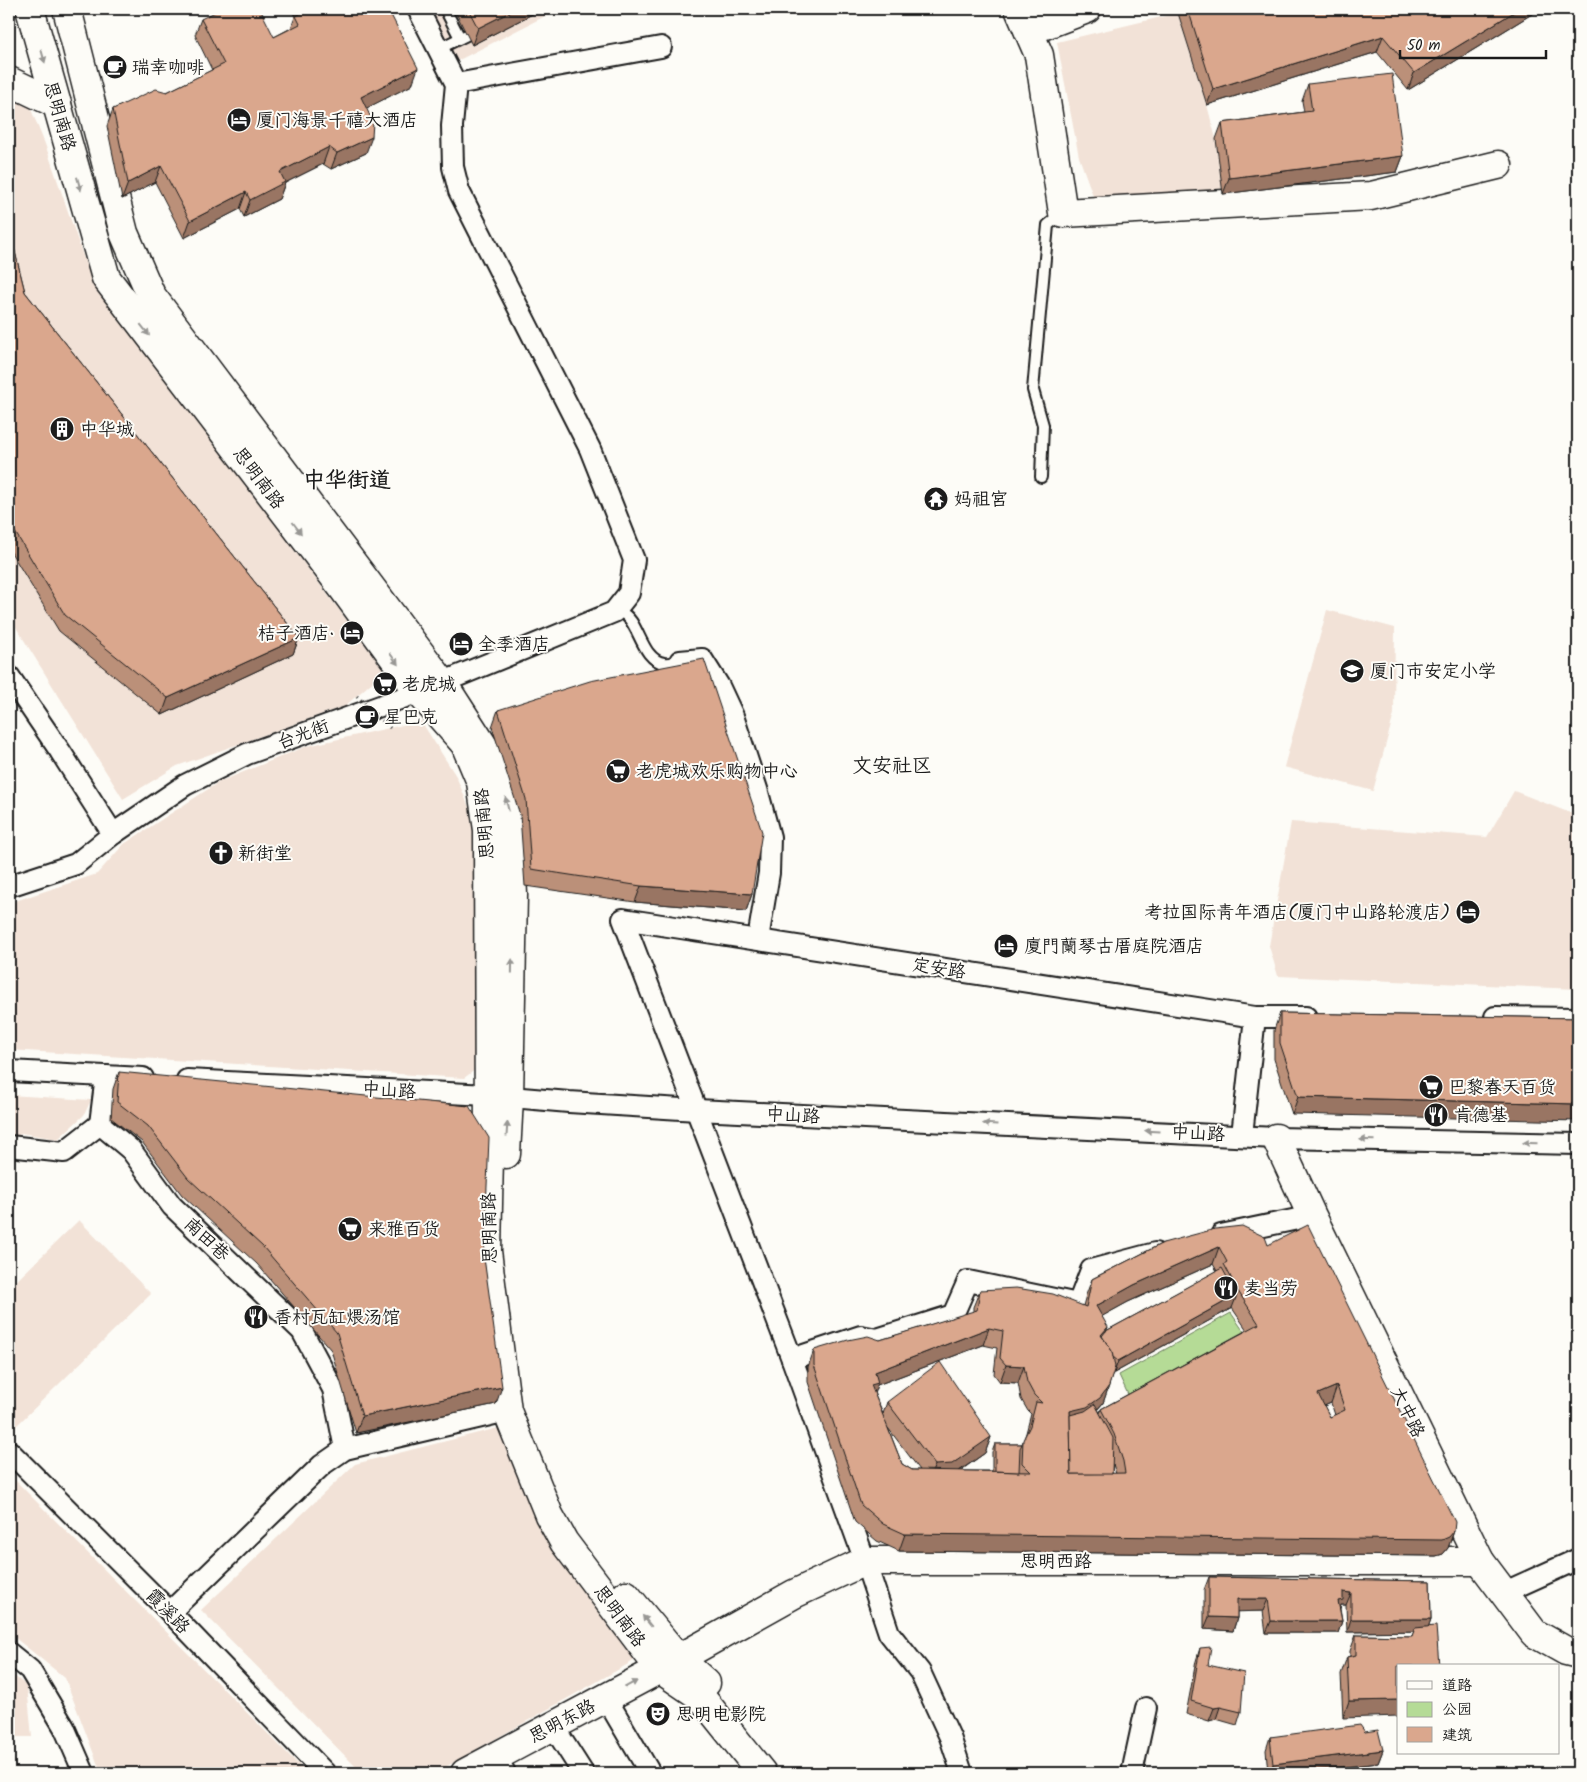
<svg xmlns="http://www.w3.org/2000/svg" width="1587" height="1782" viewBox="0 0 1587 1782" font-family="Kalam,'LXGW WenKai TC',sans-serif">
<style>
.built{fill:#f2e2d7}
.green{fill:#b5db96;stroke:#687c59}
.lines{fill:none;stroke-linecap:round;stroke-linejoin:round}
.lane-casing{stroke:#1c1c1c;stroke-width:14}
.street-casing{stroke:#1c1c1c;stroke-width:24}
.secondary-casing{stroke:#1c1c1c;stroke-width:31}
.path{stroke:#1c1c1c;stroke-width:3;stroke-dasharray:1 4;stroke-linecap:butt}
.lane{stroke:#fdfcf7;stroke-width:10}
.street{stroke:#fdfcf7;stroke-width:20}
.secondary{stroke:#fdfcf7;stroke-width:28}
.path-bridge{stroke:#1c1c1c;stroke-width:3;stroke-dasharray:1 4;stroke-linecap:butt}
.wall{fill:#bb9079;stroke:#1c1c1c;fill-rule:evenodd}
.shaded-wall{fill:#997563;stroke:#1c1c1c}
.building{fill:#daa78d;stroke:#1c1c1c;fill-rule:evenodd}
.oneway{fill:#989794}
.labels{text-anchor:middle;stroke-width:4;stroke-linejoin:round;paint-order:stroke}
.poi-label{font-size:18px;fill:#1c1c1c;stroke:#fdfcf7;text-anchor:start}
.street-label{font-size:18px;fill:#1c1c1c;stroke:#fdfcf7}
.quarter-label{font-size:20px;fill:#1c1c1c;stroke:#fdfcf7}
.district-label{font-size:22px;font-weight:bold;fill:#1c1c1c;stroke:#fdfcf7}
</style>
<rect width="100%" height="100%" fill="#fdfcf7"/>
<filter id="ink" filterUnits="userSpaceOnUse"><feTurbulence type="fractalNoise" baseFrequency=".02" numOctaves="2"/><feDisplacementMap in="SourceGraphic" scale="10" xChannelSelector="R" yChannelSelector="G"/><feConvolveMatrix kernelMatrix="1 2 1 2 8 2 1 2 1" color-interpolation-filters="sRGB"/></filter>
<g filter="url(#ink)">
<g class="built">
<polygon points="428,9 559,9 455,62"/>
<polygon points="1178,13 1207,105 1216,139 1223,194 1096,204 1079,157 1057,42"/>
<polygon points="9,91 26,97 45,144 91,279 385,671 345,706 177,766 123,799 9,616"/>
<polygon points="1327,610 1395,628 1394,714 1373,791 1284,767"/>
<polygon points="421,721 456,776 476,824 479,1067 464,1078 9,1050 9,903 97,874 124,844 219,782 307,746"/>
<polygon points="1514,791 1578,816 1578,989 1278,976 1269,946 1291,822 1487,837"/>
<polygon points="9,1095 91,1100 84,1115 58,1139 21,1133 9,1144"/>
<polygon points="79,1220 151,1294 10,1432 9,1430 9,1288"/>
<polygon points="502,1427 549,1546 637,1659 435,1773 362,1773 201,1610 355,1464"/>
<polygon points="9,1474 307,1773 101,1773 65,1678 9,1633"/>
<polygon points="9,1672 27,1686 32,1737 9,1737"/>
</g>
<polygon class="green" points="1231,1313 1249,1339 1132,1403 1119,1375"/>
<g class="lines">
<defs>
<g id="lane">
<polyline points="445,9 460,38"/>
<polyline points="438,49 479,29"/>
<polyline points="1041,477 1043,425 1033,390 1048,225 1062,214"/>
<path d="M 614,612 C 617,612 620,612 622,613 C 639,620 641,660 664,663 C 669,664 675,662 680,661"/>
</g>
<g id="street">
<polyline points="456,84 661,47"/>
<polyline points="680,661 702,659 719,686 733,716 757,789 770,837 769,873 758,939"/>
<polyline points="9,676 60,751 113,834"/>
<polyline points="9,886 76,864 113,834 185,785 247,754 419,692 614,612 629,593 634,560 590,449 459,191 453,167 452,126 456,84 418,9"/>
<polyline points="1495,1017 1578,1018"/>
<polyline points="9,1071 143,1078"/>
<polyline points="187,1080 488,1095 569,1102 697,1110 1276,1138 1578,1144"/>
<polyline points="100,1124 106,1076"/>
<polyline points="1242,1135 1255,1017"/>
<polyline points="9,1146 64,1152 100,1124 131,1150 172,1206 302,1331 333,1389 345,1449"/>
<polyline points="1221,1235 1312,1216"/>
<polyline points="792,1359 861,1336 877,1339 953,1315 968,1281 1078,1304 1091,1270 1155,1253"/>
<polyline points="9,1451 170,1612 325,1773"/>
<polyline points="1505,1592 1578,1559"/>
<polyline points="170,1612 322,1465 345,1449 507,1411"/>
<polyline points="9,1653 30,1670 64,1727 84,1773"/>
<polyline points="606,1698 650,1773"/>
<polyline points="553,1726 583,1773"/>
<polyline points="496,1757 505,1773"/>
<polyline points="962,1773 950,1737 920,1672 889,1633 865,1561 792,1359 623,919 1255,1017 1306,1017"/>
<polyline points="1132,1773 1146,1708"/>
</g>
<g id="secondary">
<polyline points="30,9 106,278 342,587 419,692 465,744 481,782 488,830 489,1156 487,1251 507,1411 549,1515 564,1542 660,1669 701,1697 762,1773"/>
<polyline points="67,9 124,233 151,295 442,682 493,761 509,808 513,895 509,1098 506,1154"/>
<polyline points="1019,9 1039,55 1063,213 1371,196 1498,165"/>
<polyline points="1029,31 1087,9"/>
<polyline points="9,81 57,104"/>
<polyline points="1276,1138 1312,1216 1480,1561 1534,1633 1566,1651 1578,1654"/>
<polyline points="626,1595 678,1658 706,1683"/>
<polyline points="465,1773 660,1669 794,1594 865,1561 1480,1561"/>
</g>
</defs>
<use href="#lane" class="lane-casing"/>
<use href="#street" class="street-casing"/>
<use href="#secondary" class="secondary-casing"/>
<polyline class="path" points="114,9 115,9"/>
<use href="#lane" class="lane"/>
<use href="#street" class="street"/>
<use href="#secondary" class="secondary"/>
<polyline class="path-bridge" points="357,696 390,728"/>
</g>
<g class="wall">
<polygon points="295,9 388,9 412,85 366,108 366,153 331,169 323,164 285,183 279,199 244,217 240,209 184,238 155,182 122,199 107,126 113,109 167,92 212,70 195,35 201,19 274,37 291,28 295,17 293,12"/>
<polygon points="454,9 542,9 472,45"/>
<polygon points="1180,9 1540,9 1408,90 1377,52 1207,105 1178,13"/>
<polygon points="1308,84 1403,156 1397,172 1223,194 1216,139 1222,123 1304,112 1302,101"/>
<polygon points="9,228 25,292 299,638 293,654 162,715 59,631 9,549"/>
<polygon points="498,710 752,894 746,911 635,902 525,886 520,815 492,727"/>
<polygon points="1280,1013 1578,1018 1292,1114 1274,1059 1274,1030"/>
<polygon points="119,1072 484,1258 496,1404 356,1433 331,1350 257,1264 182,1195 142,1142 111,1118 113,1089"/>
<path d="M 1163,1243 L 1268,1245 L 1454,1531 L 1448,1548 L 1443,1554 L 1436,1556 L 899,1551 L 877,1541 L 855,1522 L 808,1382 L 808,1367 L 814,1350 L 880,1340 L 973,1312 L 973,1307 L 980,1290 L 1083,1306 L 1086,1295 L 1092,1279 ZM 1213,1264 L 1217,1271 L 1106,1331 L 1102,1316 L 1128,1302 ZM 1232,1308 L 1247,1330 L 1101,1409 L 1100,1413 L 1098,1409 L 1103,1403 L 1113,1373 L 1114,1373 ZM 983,1345 L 997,1348 L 994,1374 L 1000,1382 L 1018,1383 L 1021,1399 L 1028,1411 L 1031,1414 L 1026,1433 L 1022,1444 L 995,1444 L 992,1452 L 992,1471 L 960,1471 L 985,1453 L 991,1437 L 887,1402 L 883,1414 L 874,1393 L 877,1385 ZM 1331,1403 L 1335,1415 L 1330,1417 L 1324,1406 ZM 888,1428 L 920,1470 L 912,1470 L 902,1464 ZM 1113,1464 L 1116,1474 L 1112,1474 Z"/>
<polygon points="1209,1577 1430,1581 1431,1619 1428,1627 1343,1718 1341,1674 1347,1657 1350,1656 1350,1651 1356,1635 1412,1636 1414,1631 1347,1632 1346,1605 1341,1605 1340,1609 1342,1621 1338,1633 1266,1633 1263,1611 1237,1611 1237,1618 1233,1631 1204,1629 1204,1590"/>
<polygon points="1200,1648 1208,1665 1241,1712 1237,1725 1216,1719 1209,1721 1186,1714 1196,1661"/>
<polygon points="1270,1737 1383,1750 1378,1763 1296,1773 1268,1773 1266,1750"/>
</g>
<g class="shaded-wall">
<polygon points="516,9 542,9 472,45 478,28"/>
<polygon points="1519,9 1540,9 1408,90 1414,73"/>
<polygon points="1383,36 1377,52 1207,105 1213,89"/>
<polygon points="418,68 412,85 355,114 361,97"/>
<polygon points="372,137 366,153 331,169 337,153"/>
<polygon points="329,147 323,164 285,183 279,199 244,217 250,200 280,172"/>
<polygon points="1403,156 1397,172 1223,194 1229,178"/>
<polygon points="161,166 155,182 122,199 128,183"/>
<polygon points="246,192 240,209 184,238 190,221"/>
<polygon points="299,638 293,654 162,715 168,698"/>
<polygon points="641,886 752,894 746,911 635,902"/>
<polygon points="1298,1097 1578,1104 1578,1121 1292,1114"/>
<polygon points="1219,1247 1213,1264 1128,1302 1090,1323 1096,1306 1134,1285"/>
<polygon points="1237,1295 1232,1308 1114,1373 1118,1361"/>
<polygon points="1108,1327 1102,1343 1101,1335"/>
<polygon points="989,1328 983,1345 877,1385 872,1400 865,1402 875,1372"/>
<polygon points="1006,1365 1024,1366 1018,1383 1000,1382"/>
<polygon points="1109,1386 1103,1403 1093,1414 1069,1427 1070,1411"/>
<polygon points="1337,1386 1331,1403 1312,1411 1318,1394"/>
<polygon points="502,1387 496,1404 356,1433 362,1416"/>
<polygon points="991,1437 985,1453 946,1480 928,1481 935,1465"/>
<polygon points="1454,1531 1448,1548 1443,1554 1436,1556 899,1551 905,1534"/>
<polygon points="1343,1592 1351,1593 1346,1605 1341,1605 1338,1613 1338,1601"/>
<polygon points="1237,1599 1268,1599 1263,1611 1232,1612"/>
<polygon points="1209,1617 1237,1618 1233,1631 1204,1629"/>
<polygon points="1351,1619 1431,1619 1427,1631 1347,1632"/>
<polygon points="1271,1621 1342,1621 1338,1633 1266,1633"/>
<polygon points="1398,1700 1398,1716 1343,1718 1349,1701"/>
<polygon points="1220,1707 1216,1719 1209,1721 1214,1708"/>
<polygon points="1383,1750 1378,1763 1296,1773 1270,1773 1273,1764"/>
</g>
<g class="building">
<polygon points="221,9 260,9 274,37 300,24 296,16 306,11 306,9 388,9 418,68 361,97 373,122 372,137 337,153 329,147 280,172 285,182 250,200 246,192 190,221 161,166 128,183 113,109 156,89 167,92 224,64 201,19"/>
<polygon points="468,9 516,9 478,28"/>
<polygon points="1188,9 1519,9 1414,73 1383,36 1213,89"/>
<polygon points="1392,74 1403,156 1229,178 1222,123 1312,111 1308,84"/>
<polygon points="9,228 25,292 299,638 168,698 65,615 9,522"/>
<polygon points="704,659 762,832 752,894 641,886 531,869 526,799 498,710 590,681"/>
<polygon points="1280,1013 1578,1018 1578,1104 1298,1097 1280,1043"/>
<polygon points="119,1072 469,1106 489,1138 484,1258 502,1387 362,1416 337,1333 263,1247 188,1178 148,1126 117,1102"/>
<path d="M 1308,1225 L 1455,1522 L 1454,1531 L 1449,1537 L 1442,1540 L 905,1534 L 883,1524 L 861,1505 L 814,1365 L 814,1350 L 848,1340 L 868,1336 L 880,1340 L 977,1310 L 980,1290 L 1016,1288 L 1053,1294 L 1086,1307 L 1092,1279 L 1163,1243 L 1215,1229 L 1242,1226 L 1265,1237 L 1268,1245 ZM 1219,1247 L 1227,1262 L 1224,1264 L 1238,1291 L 1259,1324 L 1101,1409 L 1114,1434 L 1123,1461 L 1125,1473 L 1071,1474 L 1070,1411 L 1087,1407 L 1100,1398 L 1109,1386 L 1115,1367 L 1112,1351 L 1101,1335 L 1108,1327 L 1096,1306 L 1134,1285 ZM 989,1328 L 1003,1331 L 1000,1358 L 1006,1365 L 1024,1366 L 1027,1382 L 1034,1395 L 1042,1403 L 1036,1402 L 1030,1426 L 1023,1440 L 1022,1463 L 1031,1472 L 912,1470 L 902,1464 L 871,1385 L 878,1383 L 875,1372 ZM 1337,1386 L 1345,1410 L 1330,1417 L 1318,1394 Z"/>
<polygon points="1222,1268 1237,1295 1118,1361 1113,1357 1112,1351 1102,1336 1106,1331"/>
<polygon points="940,1362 991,1437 952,1464 935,1465 887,1402"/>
<polygon points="1095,1404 1113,1438 1112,1474 1071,1474 1070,1415 1085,1411"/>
<polygon points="995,1444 1022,1444 1020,1448 1019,1472 995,1471"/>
<polygon points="1209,1577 1430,1581 1431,1619 1351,1619 1351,1593 1343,1592 1343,1600 1338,1601 1342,1621 1271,1621 1268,1599 1237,1599 1237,1618 1209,1617"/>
<polygon points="1436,1626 1439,1666 1398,1666 1398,1700 1349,1701 1347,1657 1356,1655 1356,1635 1412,1636 1415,1628"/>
<polygon points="1211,1647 1208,1665 1244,1673 1241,1712 1220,1707 1214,1708 1191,1701 1200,1648"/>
<polygon points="1360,1725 1365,1732 1378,1730 1383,1750 1273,1764 1270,1737"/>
</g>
<defs><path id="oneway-solid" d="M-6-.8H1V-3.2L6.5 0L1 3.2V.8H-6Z" transform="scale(1.25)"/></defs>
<g class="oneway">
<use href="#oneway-solid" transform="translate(43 56) rotate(74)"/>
<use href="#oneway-solid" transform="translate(79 184) rotate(74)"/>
<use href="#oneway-solid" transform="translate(145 330) rotate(52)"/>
<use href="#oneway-solid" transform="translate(297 528) rotate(53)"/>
<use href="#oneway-solid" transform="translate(394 659) rotate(54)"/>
<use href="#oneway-solid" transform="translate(507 804) rotate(-104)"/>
<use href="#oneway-solid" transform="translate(512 966) rotate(-89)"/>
<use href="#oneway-solid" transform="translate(990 1124) rotate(-177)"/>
<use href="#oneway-solid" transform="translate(507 1129) rotate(-86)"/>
<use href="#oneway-solid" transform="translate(1152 1131) rotate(-177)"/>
<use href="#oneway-solid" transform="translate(1367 1140) rotate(-179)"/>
<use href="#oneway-solid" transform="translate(1530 1143) rotate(-179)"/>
<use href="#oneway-solid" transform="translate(647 1621) rotate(-129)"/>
<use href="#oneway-solid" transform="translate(631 1684) rotate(-28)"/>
</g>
</g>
<defs>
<symbol id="cafe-disc" viewBox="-11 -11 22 22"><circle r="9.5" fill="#1c1c1c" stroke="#fdfcf7"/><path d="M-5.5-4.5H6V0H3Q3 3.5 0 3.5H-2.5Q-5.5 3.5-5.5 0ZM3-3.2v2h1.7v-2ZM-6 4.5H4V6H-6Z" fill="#fff"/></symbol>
<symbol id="hotel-disc" viewBox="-11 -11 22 22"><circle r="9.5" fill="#1c1c1c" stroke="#fdfcf7"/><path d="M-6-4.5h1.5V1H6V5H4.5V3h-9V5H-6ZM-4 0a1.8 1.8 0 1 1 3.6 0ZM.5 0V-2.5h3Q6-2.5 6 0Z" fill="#fff"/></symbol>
<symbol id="building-disc" viewBox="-11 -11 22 22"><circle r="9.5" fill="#1c1c1c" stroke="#fdfcf7"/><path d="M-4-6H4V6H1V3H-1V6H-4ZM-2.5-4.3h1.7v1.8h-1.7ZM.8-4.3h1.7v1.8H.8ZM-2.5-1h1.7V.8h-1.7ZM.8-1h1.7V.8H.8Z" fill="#fff"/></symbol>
<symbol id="temple-disc" viewBox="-11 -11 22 22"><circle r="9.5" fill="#1c1c1c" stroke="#fdfcf7"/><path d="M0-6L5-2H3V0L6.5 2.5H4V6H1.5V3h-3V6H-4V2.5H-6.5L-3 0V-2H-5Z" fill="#fff"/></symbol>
<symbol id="school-disc" viewBox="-11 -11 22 22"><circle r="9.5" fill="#1c1c1c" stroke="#fdfcf7"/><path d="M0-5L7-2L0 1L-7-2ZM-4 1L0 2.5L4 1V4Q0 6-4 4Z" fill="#fff"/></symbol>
<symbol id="supermarket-disc" viewBox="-11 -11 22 22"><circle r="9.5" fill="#1c1c1c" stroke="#fdfcf7"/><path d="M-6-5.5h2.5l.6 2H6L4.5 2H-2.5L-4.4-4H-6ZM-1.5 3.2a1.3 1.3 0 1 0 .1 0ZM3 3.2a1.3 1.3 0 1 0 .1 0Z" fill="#fff"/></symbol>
<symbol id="church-disc" viewBox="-11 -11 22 22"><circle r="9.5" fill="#1c1c1c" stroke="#fdfcf7"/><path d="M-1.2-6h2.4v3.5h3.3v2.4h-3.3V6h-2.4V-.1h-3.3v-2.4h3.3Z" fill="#fff"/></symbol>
<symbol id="restaurant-disc" viewBox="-11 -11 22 22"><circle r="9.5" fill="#1c1c1c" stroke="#fdfcf7"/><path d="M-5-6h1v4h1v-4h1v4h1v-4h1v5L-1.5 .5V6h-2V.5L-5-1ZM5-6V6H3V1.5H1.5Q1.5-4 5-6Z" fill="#fff"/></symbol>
<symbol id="theatre-disc" viewBox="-11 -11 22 22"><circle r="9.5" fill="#1c1c1c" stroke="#fdfcf7"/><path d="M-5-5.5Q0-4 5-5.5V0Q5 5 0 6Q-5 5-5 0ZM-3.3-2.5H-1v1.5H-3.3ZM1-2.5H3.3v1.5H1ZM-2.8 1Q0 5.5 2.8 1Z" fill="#fff"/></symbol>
</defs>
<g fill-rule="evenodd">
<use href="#cafe-disc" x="101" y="53" width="28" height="28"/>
<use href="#hotel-disc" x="225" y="106" width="28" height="28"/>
<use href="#building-disc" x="48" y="415" width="28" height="28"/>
<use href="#temple-disc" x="922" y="485" width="28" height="28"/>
<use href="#hotel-disc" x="338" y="619" width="28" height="28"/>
<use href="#hotel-disc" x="447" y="630" width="28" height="28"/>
<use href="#school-disc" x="1338" y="657" width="28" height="28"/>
<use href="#supermarket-disc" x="371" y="670" width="28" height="28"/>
<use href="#cafe-disc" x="353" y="703" width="28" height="28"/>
<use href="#supermarket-disc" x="604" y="757" width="28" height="28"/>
<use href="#church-disc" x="207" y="839" width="28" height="28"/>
<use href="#hotel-disc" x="1454" y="898" width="28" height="28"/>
<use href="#hotel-disc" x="992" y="932" width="28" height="28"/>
<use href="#supermarket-disc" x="1417" y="1073" width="28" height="28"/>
<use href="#restaurant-disc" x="1422" y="1101" width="28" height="28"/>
<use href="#supermarket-disc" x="336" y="1215" width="28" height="28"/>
<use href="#restaurant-disc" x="1212" y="1274" width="28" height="28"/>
<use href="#restaurant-disc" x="242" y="1303" width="28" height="28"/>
<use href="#theatre-disc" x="644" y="1700" width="28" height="28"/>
</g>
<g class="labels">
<g class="poi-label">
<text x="132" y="73">瑞幸咖啡</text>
<text x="256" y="126">厦门海景千禧大酒店</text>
<text x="80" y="435">中华城</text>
<text x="954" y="505">妈祖宫</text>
<text x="334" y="639" text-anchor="end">桔子酒店·</text>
<text x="478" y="650">全季酒店</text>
<text x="1370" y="677">厦门市安定小学</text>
<text x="402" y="690">老虎城</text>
<text x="384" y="723">星巴克</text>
<text x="636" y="777">老虎城欢乐购物中心</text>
<text x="238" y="859">新街堂</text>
<text x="1450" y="918" text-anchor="end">考拉国际青年酒店(厦门中山路轮渡店)</text>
<text x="1024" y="952">廈門蘭琴古厝庭院酒店</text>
<text x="1448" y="1093">巴黎春天百货</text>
<text x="1454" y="1121">肯德基</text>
<text x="368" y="1235">来雅百货</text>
<text x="1244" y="1294">麦当劳</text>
<text x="274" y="1323">香村瓦缸煨汤馆</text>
<text x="676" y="1720">思明电影院</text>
</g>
<g class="street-label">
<text transform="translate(60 116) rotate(74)" y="6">思明南路</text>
<text transform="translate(259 478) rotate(53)" y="6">思明南路</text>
<text transform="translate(303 734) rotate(-20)" y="6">台光街</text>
<text transform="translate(484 824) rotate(-95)" y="6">思明南路</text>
<text transform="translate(939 968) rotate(9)" y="6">定安路</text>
<text transform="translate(389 1090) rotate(3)" y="6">中山路</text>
<text transform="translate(793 1115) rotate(3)" y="6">中山路</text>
<text transform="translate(1198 1133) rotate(3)" y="6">中山路</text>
<text transform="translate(489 1228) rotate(-91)" y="6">思明南路</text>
<text transform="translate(207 1239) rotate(43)" y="6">南田巷</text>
<text transform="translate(1408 1412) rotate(64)" y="6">大中路</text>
<text x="1056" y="1567">思明西路</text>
<text transform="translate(168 1611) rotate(46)" y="6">霞溪路</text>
<text transform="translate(620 1616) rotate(53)" y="6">思明南路</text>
<text transform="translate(562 1721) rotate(-28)" y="6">思明东路</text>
</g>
<g class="quarter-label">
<text x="892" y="772">文安社区</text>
</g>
<g class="district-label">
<text x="347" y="487">中华街道</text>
</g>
</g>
<rect width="1587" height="1782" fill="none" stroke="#fdfcf7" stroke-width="30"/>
<rect x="15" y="15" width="1557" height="1752" fill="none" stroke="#1c1c1c" stroke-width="2" filter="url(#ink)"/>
<rect x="1397" y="1664" width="162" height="90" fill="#fdfcf7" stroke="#a3a29f"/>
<rect x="1407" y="1681" width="25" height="8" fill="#fdfcf7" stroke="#a3a29f"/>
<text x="1442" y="1690" font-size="15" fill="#1c1c1c">道路</text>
<rect x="1407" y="1702" width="25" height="15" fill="#b5db96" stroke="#a3a29f"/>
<text x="1442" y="1714" font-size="15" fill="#1c1c1c">公园</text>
<rect x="1407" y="1727" width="25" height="15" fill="#daa78d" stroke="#a3a29f"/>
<text x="1442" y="1740" font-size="15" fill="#1c1c1c">建筑</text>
<path d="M1400 50v8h146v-8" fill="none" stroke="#1c1c1c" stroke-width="2.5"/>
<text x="1407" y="50" font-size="15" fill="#1c1c1c" stroke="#fdfcf7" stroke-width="4" paint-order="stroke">50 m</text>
</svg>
